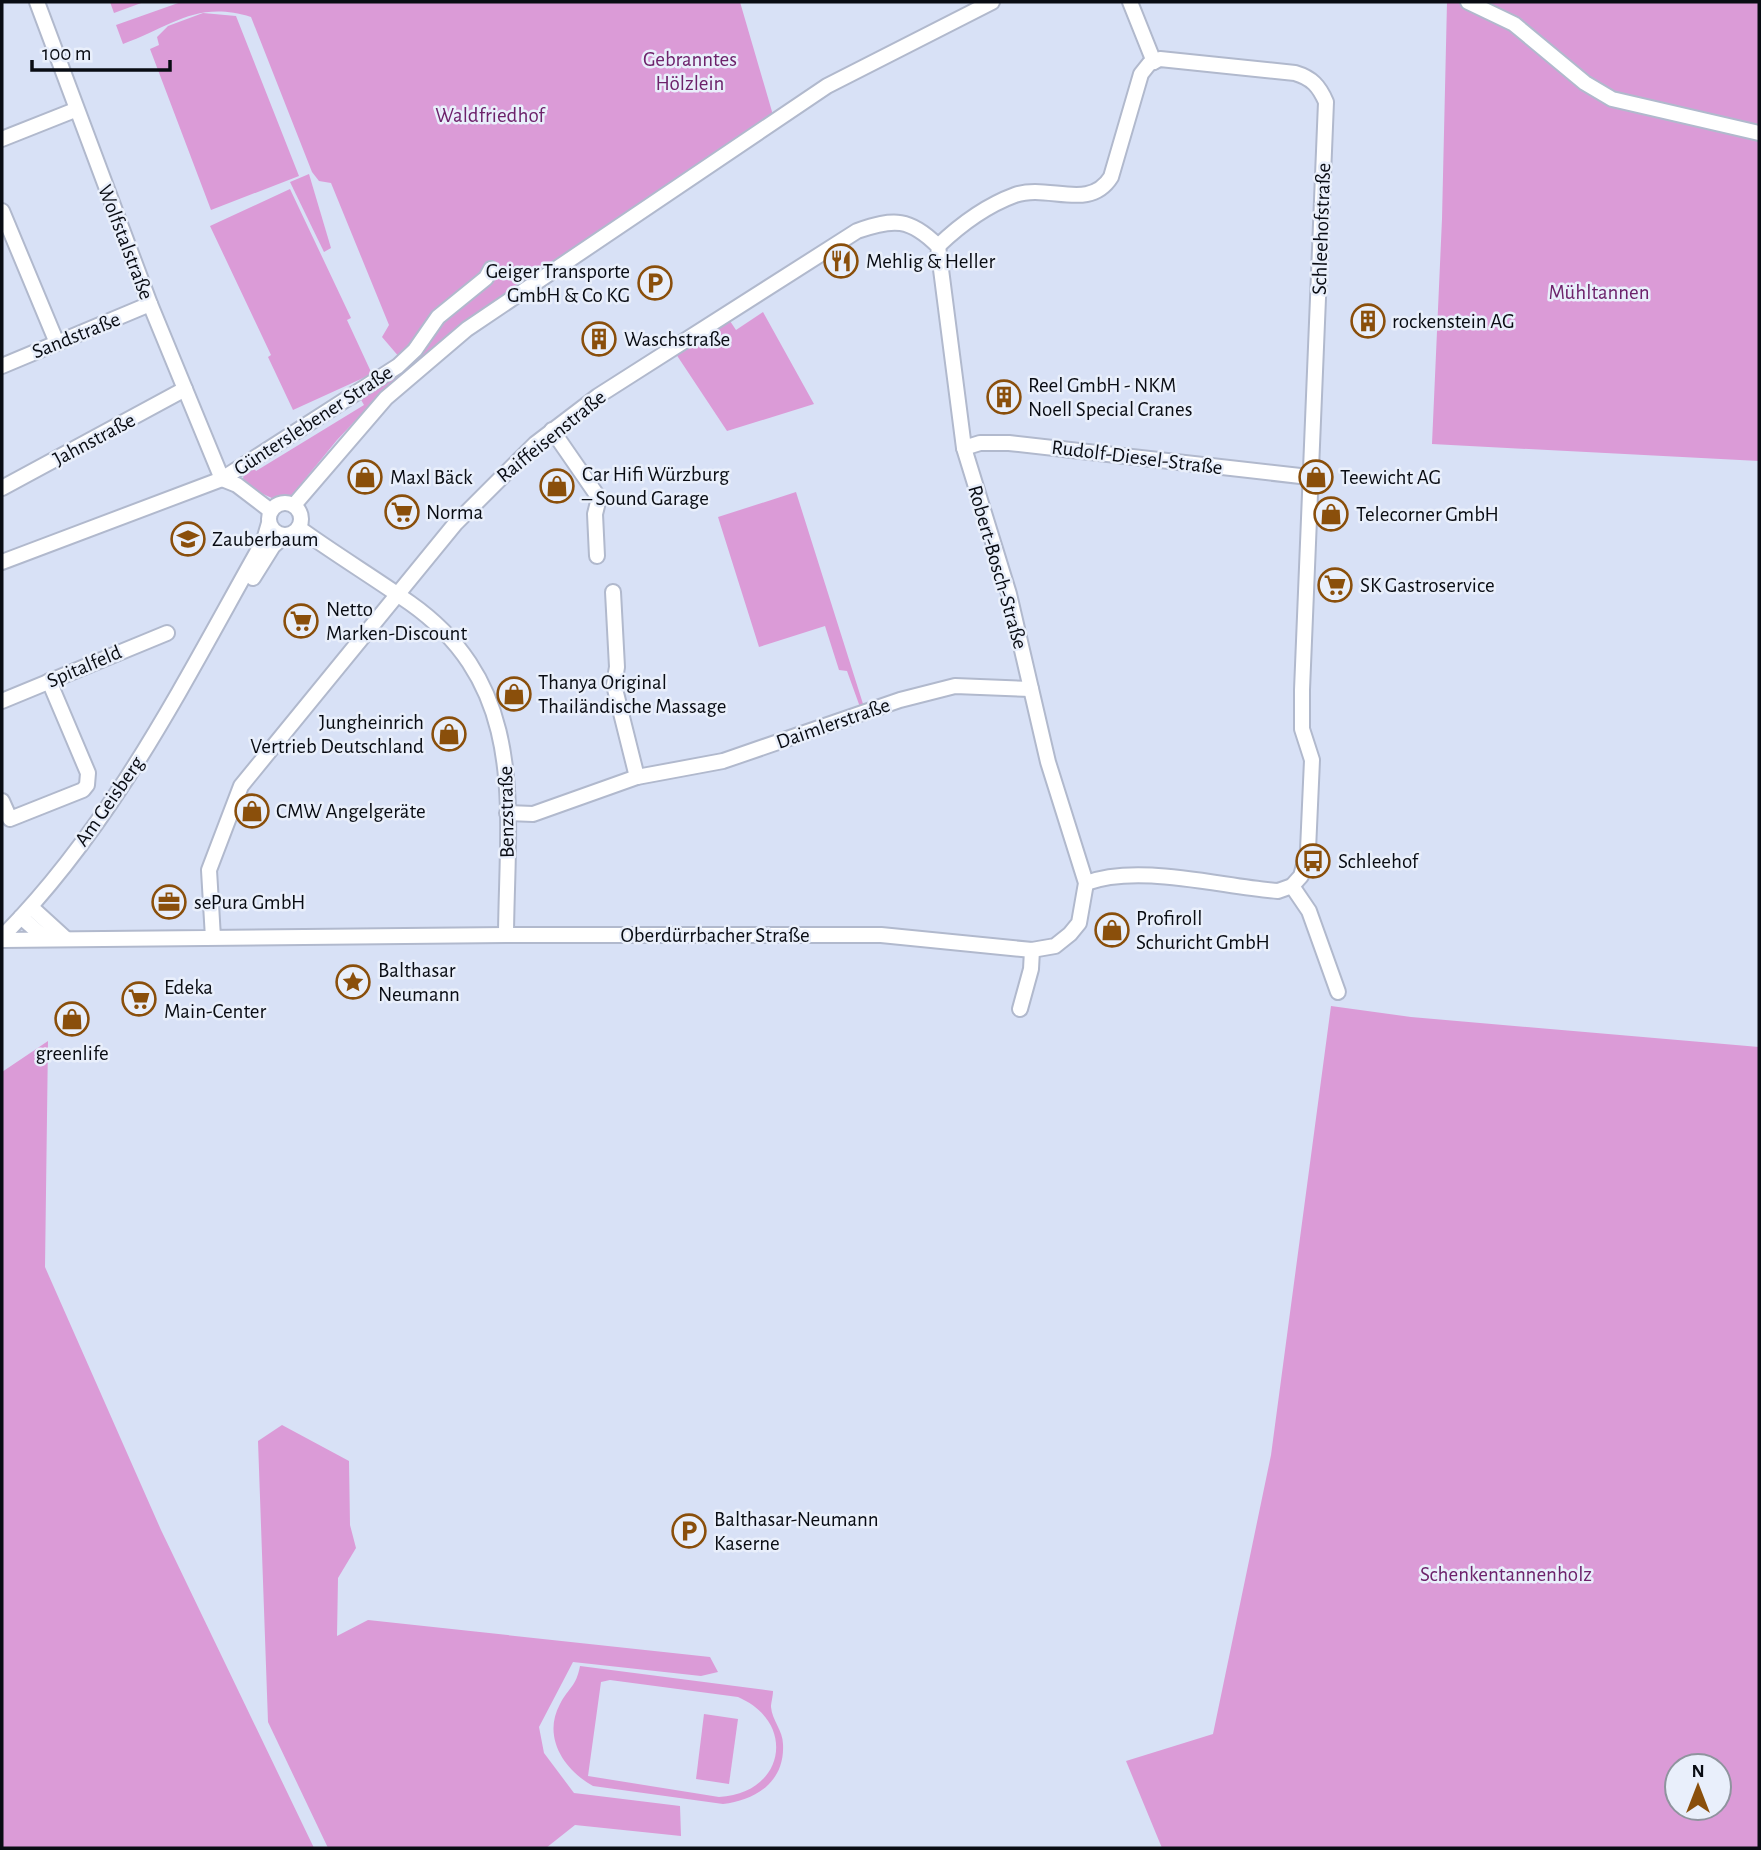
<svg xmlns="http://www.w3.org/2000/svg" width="1761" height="1850" viewBox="0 0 1761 1850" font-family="'Alegreya Sans',sans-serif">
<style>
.green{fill:#db9bd7;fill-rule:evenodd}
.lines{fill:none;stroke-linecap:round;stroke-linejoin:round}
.minor-casing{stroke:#b1b9cd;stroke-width:18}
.minor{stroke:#fff;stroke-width:14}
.labels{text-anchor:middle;stroke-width:5;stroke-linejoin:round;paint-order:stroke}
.park-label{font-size:21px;fill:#6d226b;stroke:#e9effb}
.street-label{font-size:21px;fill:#090c13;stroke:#e9effb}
.poi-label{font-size:21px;fill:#090c13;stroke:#e9effb;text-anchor:start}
</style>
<rect width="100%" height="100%" fill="#d8e1f6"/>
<g class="green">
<polygon points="110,2 144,2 114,13"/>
<path d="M 181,2 L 740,2 L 773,115 L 466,323 L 375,400 L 337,440 L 292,495 L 274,499 L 247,487 L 243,479 L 244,472 L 253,467 L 256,471 L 364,405 L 360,398 L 387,382 L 406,365 L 382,337 L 389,325 L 331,183 L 319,181 L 312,172 L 251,17 C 196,0 171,27 123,44 L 116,25 Z"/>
<polygon points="1447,2 1759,2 1759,461 1432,444 1442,219"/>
<polygon points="203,13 236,16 299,176 211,210 150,49 159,45 157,37 168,26"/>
<polygon points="309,174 331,248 324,252 290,182"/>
<polygon points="290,189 351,318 347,320 372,374 293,410 268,357 271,355 210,226"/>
<polygon points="763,312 814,404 727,431 674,351 728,318 736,330"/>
<polygon points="796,492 864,707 860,707 847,671 839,670 825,626 759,647 718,517"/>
<path d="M 1331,1006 L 1411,1017 L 1759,1047 L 1759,1848 L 1162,1848 L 1126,1761 L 1213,1734 L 1271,1455 ZM 1677,1766 L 1719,1766 L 1719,1808 L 1677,1808 Z"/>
<polygon points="48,1041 45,1267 161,1530 314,1848 2,1848 2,1072"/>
<polygon points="282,1425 349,1461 350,1525 356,1548 338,1578 337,1636 368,1620 710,1657 718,1672 701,1676 573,1662 539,1727 544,1753 574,1793 680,1806 681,1836 575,1825 546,1848 328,1848 268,1722 258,1441"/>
<path d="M 580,1666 L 773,1691 C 773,1696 771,1703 771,1707 C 772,1720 783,1731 783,1744 C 785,1782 756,1800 723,1804 L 593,1786 C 564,1770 542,1737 560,1704 C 569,1687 576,1687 580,1666 ZM 610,1680 L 738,1697 C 798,1723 784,1794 719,1797 L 588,1776 L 601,1682 Z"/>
<polygon points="704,1714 738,1719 729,1784 696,1779"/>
</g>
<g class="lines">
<defs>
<g id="minor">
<polyline points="37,2 150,304 222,479"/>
<polyline points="1130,2 1154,62"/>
<polyline points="1468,2 1514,24 1585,83 1612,99 1759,133"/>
<polyline points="2,139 75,110"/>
<polyline points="2,211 57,343"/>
<path d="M 938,246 C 961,224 985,206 1015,195 C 1048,183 1089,212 1111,177 L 1141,74 L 1149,64 L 1160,59 L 1295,73 C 1312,78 1319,86 1326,102 L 1302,690 L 1302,729 L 1312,760 L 1308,850 L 1301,876 L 1292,886 L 1278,891 C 1222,887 1139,863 1086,883"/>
<polyline points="2,366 150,304"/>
<polyline points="552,430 599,498 595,514 597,556"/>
<polyline points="964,448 980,443 1009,443 1309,477"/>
<polyline points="222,479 237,485 271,511"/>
<polyline points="2,488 185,389"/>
<circle cx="285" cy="519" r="16"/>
<polyline points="294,505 386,398 467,329 827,86 992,2"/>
<path d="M 299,528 C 335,554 373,577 410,603 C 529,687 507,808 506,935"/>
<polyline points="2,562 222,479 398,366 415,350 438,317 486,278 491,269"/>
<polyline points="253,578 273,546 285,535"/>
<polyline points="613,592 617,667 614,685 637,777"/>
<polyline points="2,701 167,633"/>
<polyline points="2,801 10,819 83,790 87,785 88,773 49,681"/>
<polyline points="507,813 533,814 637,777 723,761 900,700 955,686 1031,689"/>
<polyline points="1292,886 1309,911 1338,992"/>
<polyline points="31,907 65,938"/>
<polyline points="21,917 39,933 51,938"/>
<path d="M 2,937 C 115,823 186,678 264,540 L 269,523"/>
<path d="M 2,940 L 506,935 L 881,935 L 1032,950 L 1055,946 L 1070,934 L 1079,923 L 1086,883 L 1048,762 L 1009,594 L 964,448 L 938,246 C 910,218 894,218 857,231 L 598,396 L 535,444 L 455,524 L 241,786 L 209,870 L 213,938"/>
<polyline points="1020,1009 1031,969 1032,950"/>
</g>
</defs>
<use href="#minor" class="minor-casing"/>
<use href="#minor" class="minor"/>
</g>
<defs>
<symbol id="restaurant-ring" viewBox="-11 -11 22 22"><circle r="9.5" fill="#e9effb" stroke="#8a4f0b" stroke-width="1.5"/><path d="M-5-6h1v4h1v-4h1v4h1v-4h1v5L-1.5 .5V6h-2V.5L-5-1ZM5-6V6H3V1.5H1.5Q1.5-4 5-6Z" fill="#8a4f0b"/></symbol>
<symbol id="parking-ring" viewBox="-11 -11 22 22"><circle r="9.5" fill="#e9effb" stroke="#8a4f0b" stroke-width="1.5"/><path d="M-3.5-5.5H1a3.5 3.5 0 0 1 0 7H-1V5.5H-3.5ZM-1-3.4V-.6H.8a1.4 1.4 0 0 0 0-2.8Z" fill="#8a4f0b"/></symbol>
<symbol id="building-ring" viewBox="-11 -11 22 22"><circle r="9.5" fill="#e9effb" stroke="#8a4f0b" stroke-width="1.5"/><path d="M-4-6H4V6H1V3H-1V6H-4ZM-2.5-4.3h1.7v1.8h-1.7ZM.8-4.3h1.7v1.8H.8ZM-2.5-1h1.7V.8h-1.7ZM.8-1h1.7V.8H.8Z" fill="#8a4f0b"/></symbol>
<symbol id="shop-ring" viewBox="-11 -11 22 22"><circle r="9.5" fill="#e9effb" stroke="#8a4f0b" stroke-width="1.5"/><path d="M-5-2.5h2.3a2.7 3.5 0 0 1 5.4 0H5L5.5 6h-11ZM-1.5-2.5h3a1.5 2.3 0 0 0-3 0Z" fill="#8a4f0b"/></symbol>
<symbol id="supermarket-ring" viewBox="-11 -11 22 22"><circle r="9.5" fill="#e9effb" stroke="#8a4f0b" stroke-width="1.5"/><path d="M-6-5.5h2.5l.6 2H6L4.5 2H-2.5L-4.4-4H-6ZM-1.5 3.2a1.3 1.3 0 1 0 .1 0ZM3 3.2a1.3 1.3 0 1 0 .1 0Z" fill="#8a4f0b"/></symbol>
<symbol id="school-ring" viewBox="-11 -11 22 22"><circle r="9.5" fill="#e9effb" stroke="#8a4f0b" stroke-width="1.5"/><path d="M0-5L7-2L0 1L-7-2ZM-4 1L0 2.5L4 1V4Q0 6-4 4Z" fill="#8a4f0b"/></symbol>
<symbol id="bus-ring" viewBox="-11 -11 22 22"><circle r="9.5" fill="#e9effb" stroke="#8a4f0b" stroke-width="1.5"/><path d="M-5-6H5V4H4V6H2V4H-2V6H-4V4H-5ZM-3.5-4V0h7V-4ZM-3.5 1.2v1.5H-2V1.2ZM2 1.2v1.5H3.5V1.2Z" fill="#8a4f0b"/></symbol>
<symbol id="office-ring" viewBox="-11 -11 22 22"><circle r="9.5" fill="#e9effb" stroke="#8a4f0b" stroke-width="1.5"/><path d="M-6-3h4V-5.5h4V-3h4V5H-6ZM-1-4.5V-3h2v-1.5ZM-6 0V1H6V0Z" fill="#8a4f0b"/></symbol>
<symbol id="sight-ring" viewBox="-11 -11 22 22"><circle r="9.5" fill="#e9effb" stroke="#8a4f0b" stroke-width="1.5"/><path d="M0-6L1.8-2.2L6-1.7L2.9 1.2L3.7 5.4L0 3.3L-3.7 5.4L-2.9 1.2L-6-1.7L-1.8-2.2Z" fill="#8a4f0b"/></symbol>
</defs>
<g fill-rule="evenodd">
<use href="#restaurant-ring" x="822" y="242" width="38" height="38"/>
<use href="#parking-ring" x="636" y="264" width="38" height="38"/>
<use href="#building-ring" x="1349" y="302" width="38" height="38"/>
<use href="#building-ring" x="580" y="320" width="38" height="38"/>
<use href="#building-ring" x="985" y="378" width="38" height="38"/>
<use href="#shop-ring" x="346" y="458" width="38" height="38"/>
<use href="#shop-ring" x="1297" y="458" width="38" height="38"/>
<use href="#shop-ring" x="538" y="467" width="38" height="38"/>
<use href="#supermarket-ring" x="383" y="493" width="38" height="38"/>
<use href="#shop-ring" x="1312" y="495" width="38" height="38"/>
<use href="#school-ring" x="169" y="520" width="38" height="38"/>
<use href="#supermarket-ring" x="1316" y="566" width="38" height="38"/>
<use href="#supermarket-ring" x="282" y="602" width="38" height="38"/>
<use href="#shop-ring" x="495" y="675" width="38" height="38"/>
<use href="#shop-ring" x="430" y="715" width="38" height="38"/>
<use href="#shop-ring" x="233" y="792" width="38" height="38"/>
<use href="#bus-ring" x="1294" y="842" width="38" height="38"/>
<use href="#office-ring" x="150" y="883" width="38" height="38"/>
<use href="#shop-ring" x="1093" y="911" width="38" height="38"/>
<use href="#sight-ring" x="334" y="963" width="38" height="38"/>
<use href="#supermarket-ring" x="120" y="980" width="38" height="38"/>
<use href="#shop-ring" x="53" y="1000" width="38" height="38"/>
<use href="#parking-ring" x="670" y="1512" width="38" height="38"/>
</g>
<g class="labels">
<g class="park-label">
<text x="690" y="66">Gebranntes<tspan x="690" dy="24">Hölzlein</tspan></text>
<text x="490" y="122">Waldfriedhof</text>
<text x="1599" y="299">Mühltannen</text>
<text x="1506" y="1581">Schenkentannenholz</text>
</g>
<g class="street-label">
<text transform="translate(1321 229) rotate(-88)" y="7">Schleehofstraße</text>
<text transform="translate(126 242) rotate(69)" y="7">Wolfstalstraße</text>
<text transform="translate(76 335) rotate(-22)" y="7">Sandstraße</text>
<text transform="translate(313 420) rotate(-33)" y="7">Günterslebener Straße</text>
<text transform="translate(551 436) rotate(-39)" y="7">Raiffeisenstraße</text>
<text transform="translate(94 439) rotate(-28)" y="7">Jahnstraße</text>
<text transform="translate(1137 457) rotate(7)" y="7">Rudolf-Diesel-Straße</text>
<text transform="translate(998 567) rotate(74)" y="7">Robert-Bosch-Straße</text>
<text transform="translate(84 666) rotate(-23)" y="7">Spitalfeld</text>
<text transform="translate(833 723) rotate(-19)" y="7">Daimlerstraße</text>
<text transform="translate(109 801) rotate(-55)" y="7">Am Geisberg</text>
<text transform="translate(506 812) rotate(-91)" y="7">Benzstraße</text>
<text x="715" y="942">Oberdürrbacher Straße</text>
</g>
<g class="poi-label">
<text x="866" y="268">Mehlig &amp; Heller</text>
<text x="630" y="278" text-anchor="end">Geiger Transporte<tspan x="630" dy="24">GmbH &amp; Co KG</tspan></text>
<text x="1392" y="328">rockenstein AG</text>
<text x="624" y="346">Waschstraße</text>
<text x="1028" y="392">Reel GmbH - NKM<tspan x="1028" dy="24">Noell Special Cranes</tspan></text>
<text x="582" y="481">Car Hifi Würzburg<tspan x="582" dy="24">– Sound Garage</tspan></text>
<text x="390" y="484">Maxl Bäck</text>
<text x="1340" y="484">Teewicht AG</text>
<text x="426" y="519">Norma</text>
<text x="1356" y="521">Telecorner GmbH</text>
<text x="212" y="546">Zauberbaum</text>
<text x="1360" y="592">SK Gastroservice</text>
<text x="326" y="616">Netto<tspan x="326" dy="24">Marken-Discount</tspan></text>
<text x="538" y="689">Thanya Original<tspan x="538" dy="24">Thailändische Massage</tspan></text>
<text x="424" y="729" text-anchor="end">Jungheinrich<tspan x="424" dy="24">Vertrieb Deutschland</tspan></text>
<text x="276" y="818">CMW Angelgeräte</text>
<text x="1338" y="868">Schleehof</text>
<text x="194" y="909">sePura GmbH</text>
<text x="1136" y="925">Profiroll<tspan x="1136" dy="24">Schuricht GmbH</tspan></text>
<text x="378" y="977">Balthasar<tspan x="378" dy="24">Neumann</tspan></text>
<text x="164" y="994">Edeka<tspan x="164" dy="24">Main-Center</tspan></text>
<text x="72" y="1060" text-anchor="middle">greenlife</text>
<text x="714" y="1526">Balthasar-Neumann<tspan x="714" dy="24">Kaserne</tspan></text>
</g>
</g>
<rect width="1761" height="1850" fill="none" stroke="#090c13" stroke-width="7"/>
<g transform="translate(1698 1787)"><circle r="33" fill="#e9effb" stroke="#8f949e" stroke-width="2"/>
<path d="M0-5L12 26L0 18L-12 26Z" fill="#8a4f0b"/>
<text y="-10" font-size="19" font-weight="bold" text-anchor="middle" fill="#090c13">N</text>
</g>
<path d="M32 60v10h138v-10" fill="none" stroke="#090c13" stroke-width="3.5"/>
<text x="42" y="60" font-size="21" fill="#090c13" stroke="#e9effb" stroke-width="5" paint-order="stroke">100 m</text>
</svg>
